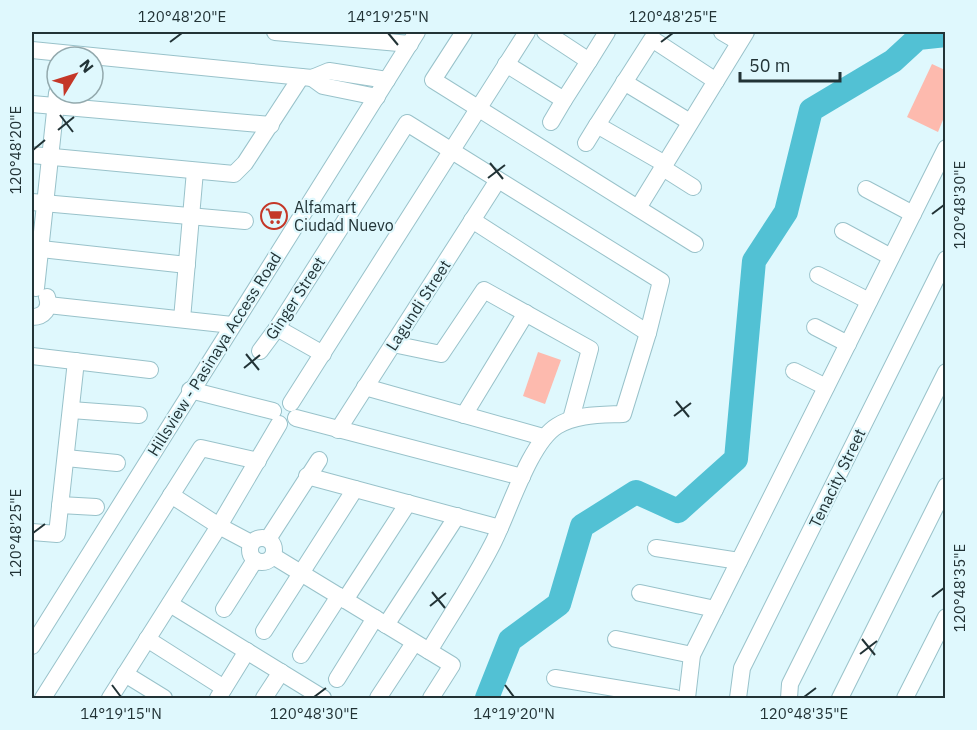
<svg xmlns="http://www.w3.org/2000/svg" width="977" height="730" viewBox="0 0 977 730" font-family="'IBM Plex Sans',sans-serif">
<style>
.green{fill:#fdbaae}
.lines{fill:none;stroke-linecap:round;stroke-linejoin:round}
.river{stroke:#52c1d4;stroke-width:24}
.minor-casing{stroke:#99c2ca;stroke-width:18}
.minor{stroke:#fff;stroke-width:16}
.ticks{fill:none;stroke:#223336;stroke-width:2}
.labels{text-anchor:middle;stroke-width:4.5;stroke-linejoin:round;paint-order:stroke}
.poi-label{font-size:16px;fill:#223336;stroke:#dff8fd;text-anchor:start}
.street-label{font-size:16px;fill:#223336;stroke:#dff8fd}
.neatline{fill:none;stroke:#223336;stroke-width:2}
.ticks-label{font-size:15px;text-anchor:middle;fill:#223336}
</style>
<rect width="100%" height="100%" fill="#dff8fd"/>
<g class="green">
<polygon points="932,64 945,70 945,115 938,132 907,117"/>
<polygon points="538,352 561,360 545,404 523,396"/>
</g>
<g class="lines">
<polyline class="river" points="487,698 510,640 559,604 582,526 636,492 678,511 736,459 754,261 786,212 811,110 893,61 918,38 946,35"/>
<defs>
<g id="minor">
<polyline points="275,32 410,44"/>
<polyline points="464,32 433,80 695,244"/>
<polyline points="722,32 739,42"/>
<polyline points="32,50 312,78 329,71 387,80"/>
<polyline points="589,61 607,32"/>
<polyline points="506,64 564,100 589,61 545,32"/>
<polyline points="312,78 323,86 377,97"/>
<polyline points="624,82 690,122"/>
<polyline points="32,104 271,125"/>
<polyline points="551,122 564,100"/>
<polyline points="586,143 597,125"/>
<polyline points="32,155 234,174 245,163 301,77"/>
<polyline points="665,164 597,125 652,39 716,81"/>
<polyline points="663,168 693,187"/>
<polyline points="866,189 913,214"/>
<polyline points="32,202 245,221"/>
<polyline points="638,208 746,32"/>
<polyline points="472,220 648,333"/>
<polyline points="843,231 891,257"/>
<polyline points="32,248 187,265"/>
<polyline points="818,275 869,301"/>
<polyline points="36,288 57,93"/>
<polyline points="48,305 232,325"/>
<path d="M 32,317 C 44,317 51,308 47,297"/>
<polyline points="182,319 195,171"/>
<polyline points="815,327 848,344"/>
<polyline points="277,328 323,354"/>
<polyline points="393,344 441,354 484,290 590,349 571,419"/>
<path d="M 260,351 L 277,328 L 407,123 L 661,281 L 648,333 L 623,414 C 601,415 576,414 557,426 C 529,443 508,515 492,545 C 473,582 450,616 429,651"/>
<polyline points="32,356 150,370"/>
<polyline points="794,371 826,387"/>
<polyline points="365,387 543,437"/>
<polyline points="190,390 273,411"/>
<polyline points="291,403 527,32"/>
<polyline points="71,410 139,415"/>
<polyline points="464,415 526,313"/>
<polyline points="296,418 522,477"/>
<polyline points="338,430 498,180"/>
<polyline points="66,458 117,463"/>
<polyline points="307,476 500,528"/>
<polyline points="171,495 219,526 251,543"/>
<polyline points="60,505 96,507"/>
<polyline points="32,532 57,534 76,361"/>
<circle cx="262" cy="550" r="12"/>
<polyline points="268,539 319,460"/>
<polyline points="656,548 739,561"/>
<polyline points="273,556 452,665 431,698"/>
<polyline points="640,593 715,609"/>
<polyline points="345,600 408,503"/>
<polyline points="170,604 323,698"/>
<polyline points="224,609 255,560"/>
<polyline points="386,625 457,516"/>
<polyline points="264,631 355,489"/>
<polyline points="147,639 224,688"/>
<polyline points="616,639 692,655"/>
<polyline points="32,646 417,32"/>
<polyline points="301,655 339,596"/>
<polyline points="125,674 164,698"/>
<polyline points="555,678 675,698"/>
<polyline points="337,679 375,618"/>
<polyline points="43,698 201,448 258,461"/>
<polyline points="110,698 219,526 279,424"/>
<polyline points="218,698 247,651"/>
<polyline points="264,698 281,672"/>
<polyline points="378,698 414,643"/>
<polyline points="687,698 692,655 946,148"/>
<polyline points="738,698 742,668 946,259"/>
<polyline points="789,698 790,684 946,372"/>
<polyline points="840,698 946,486"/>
<polyline points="905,698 946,617"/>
</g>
</defs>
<use href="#minor" class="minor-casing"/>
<use href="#minor" class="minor"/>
</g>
<path class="ticks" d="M 388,33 L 398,45M 170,42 L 182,33M 661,42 L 673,33M 60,115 L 73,132M 58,130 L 74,117M 33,150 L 45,140M 490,163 L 503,179M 488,178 L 505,165M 932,214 L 944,205M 246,354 L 259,370M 244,368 L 260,355M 676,401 L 689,417M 674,416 L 691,403M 33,533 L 45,524M 432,592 L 445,608M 932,597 L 944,588M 430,606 L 446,593M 862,639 L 875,655M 860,654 L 877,641M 112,685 L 121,697M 505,685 L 514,697M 314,697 L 326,688M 804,697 L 816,688"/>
<defs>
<symbol id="supermarket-ring" viewBox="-11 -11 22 22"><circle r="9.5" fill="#dff8fd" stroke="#c43728" stroke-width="1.5"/><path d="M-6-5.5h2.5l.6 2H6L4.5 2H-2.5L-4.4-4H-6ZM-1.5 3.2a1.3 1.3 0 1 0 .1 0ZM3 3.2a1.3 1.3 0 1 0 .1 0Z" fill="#c43728"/></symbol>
</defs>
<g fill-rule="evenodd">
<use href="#supermarket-ring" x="259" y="201" width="30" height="30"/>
</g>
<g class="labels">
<g class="poi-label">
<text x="294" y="213">Alfamart<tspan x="294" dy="18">Ciudad Nuevo</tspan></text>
</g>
<g class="street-label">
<text transform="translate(295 298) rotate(-57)" y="6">Ginger Street</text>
<text transform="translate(418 305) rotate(-57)" y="6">Lagundi Street</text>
<text transform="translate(214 354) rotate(-58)" y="6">Hillsview - Pasinaya Access Road</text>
<text transform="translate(837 478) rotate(-64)" y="6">Tenacity Street</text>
</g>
</g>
<rect width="977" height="730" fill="none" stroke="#dff8fd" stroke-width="66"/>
<g transform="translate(75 75) rotate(52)"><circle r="28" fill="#dff8fd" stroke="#93a9ad" stroke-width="1.5"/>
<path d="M0-4.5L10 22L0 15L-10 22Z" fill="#c43728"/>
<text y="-9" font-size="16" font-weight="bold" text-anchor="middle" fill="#223336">N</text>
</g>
<path d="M740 72v9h100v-9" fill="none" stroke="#223336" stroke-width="3"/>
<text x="749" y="72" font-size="18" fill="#223336" stroke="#dff8fd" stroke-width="4.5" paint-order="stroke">50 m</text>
<rect x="33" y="33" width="911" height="664" class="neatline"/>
<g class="ticks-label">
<text x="182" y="22">120°48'20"E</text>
<text x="388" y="22">14°19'25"N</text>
<text x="673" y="22">120°48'25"E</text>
<text transform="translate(16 150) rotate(-90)" y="5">120°48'20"E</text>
<text transform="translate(960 205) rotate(-90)" y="5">120°48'30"E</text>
<text transform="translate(16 533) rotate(-90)" y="5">120°48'25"E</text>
<text transform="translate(960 588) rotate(-90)" y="5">120°48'35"E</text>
<text x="121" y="719">14°19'15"N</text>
<text x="314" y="719">120°48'30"E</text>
<text x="514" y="719">14°19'20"N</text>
<text x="804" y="719">120°48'35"E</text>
</g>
</svg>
